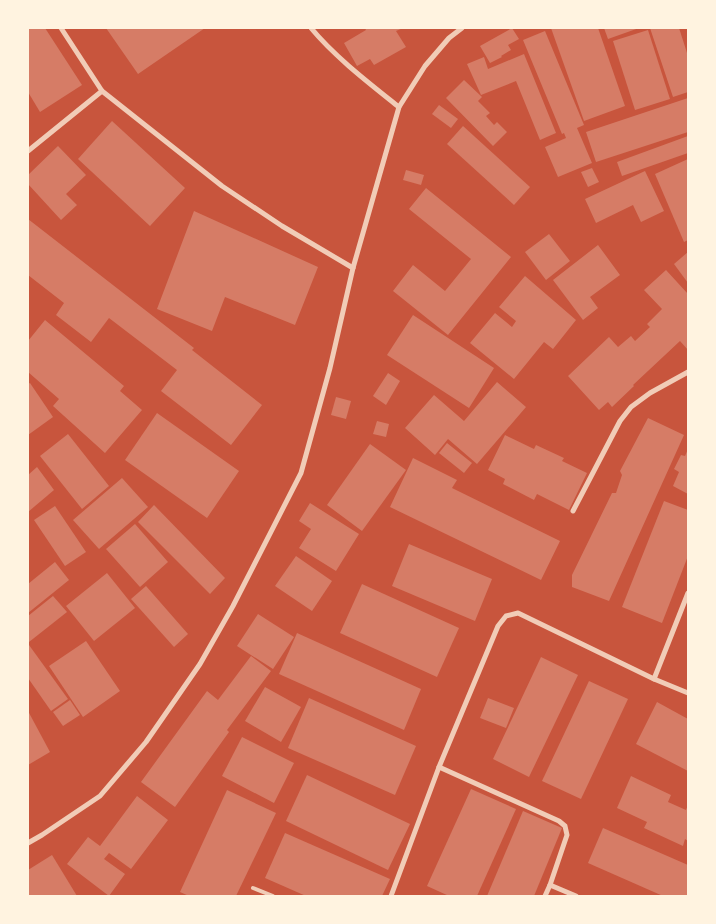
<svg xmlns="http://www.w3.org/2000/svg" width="716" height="924" viewBox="0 0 716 924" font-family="'Sofia Sans Condensed',sans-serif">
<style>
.building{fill:#d67c66}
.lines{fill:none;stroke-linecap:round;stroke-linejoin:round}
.service{stroke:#f1ccb7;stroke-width:4}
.minor{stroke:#f1ccb7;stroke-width:5}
</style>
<rect width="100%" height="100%" fill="#c8553d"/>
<g class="building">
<polygon points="28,28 45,28 82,85 40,112 28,92"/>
<polygon points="106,28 205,28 138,74"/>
<polygon points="365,28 403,28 396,31 406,47 374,65 370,59 357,66 344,43 366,30"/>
<polygon points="512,28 519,39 508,45 511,50 501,56 502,57 490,63 480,46"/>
<polygon points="551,28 598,28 625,106 584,121"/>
<polygon points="604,28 639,28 608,39"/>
<polygon points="650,28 679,28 688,56 688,92 673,97"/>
<polygon points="648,30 670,99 635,110 613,41"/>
<polygon points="545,31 584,125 577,128 592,163 558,177 545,147 566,138 564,133 562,134 523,40"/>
<polygon points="524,54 556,133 540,140 516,81 481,95 467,64 484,57 488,69"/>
<polygon points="464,80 482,97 478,101 490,113 486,116 494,125 497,122 507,132 493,146 446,98"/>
<polygon points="688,98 688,132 596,162 586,132"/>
<polygon points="439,105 458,119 451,128 432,114"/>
<polygon points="112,121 185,188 150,226 78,159"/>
<polygon points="463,126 530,187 514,205 447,144"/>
<polygon points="688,136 688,153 622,176 617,162"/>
<polygon points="58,146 86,175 66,194 77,205 61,220 28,184 28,175"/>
<polygon points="688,159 688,240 684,242 655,174"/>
<polygon points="592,168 599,182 588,187 581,172"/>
<polygon points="406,170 424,175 421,185 403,180"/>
<polygon points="645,171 664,211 641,222 633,205 596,223 585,199"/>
<polygon points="426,188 511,257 448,335 393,291 413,265 445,291 471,259 409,209"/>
<polygon points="194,211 318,267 295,325 225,297 212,331 157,309"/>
<polygon points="28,219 194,348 192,350 262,405 231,445 161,391 177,370 109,318 91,342 56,315 64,303 28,275"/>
<polygon points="549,234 570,261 546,280 525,252"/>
<polygon points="598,245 620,275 590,297 598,308 583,320 553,280"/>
<polygon points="688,252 688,283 674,264"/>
<polygon points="666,270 688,294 688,350 680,341 633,385 634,386 612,407 608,402 599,410 568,376 609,337 618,347 631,336 635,341 650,327 647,324 662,309 644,290"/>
<polygon points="525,276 576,320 553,349 544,342 514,379 470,343 495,313 512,327 516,321 499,307"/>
<polygon points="413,315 494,368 469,408 387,355"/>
<polygon points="45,320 124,386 120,391 142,410 105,453 53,406 59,399 28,372 28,341"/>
<polygon points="388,373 400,381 386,405 373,396"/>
<polygon points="497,382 526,407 477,464 448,439 435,455 405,428 434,395 464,421"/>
<polygon points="30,383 53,417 28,435 28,384"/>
<polygon points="336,397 351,401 346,419 331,415"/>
<polygon points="157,413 239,471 207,518 125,460"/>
<polygon points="648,418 684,435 609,601 572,587 572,575 612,493 616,493 622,475 620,471"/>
<polygon points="377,421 389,424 386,437 373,434"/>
<polygon points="68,434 109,486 82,509 40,456"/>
<polygon points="505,435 534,449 536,445 564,458 562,461 587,473 569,510 537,494 534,500 503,484 505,479 488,470"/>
<polygon points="447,443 472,463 464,473 439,453"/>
<polygon points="370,444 406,470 362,531 327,505"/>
<polygon points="688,449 688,494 673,486 679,472 674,469 681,455 685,456"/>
<polygon points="413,458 457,480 452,488 560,541 541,580 390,507"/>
<polygon points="37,467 54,490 28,512 28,475"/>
<polygon points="122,478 148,507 99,549 73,520"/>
<polygon points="664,501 688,510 688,556 662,623 622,607"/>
<polygon points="310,503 359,534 336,571 299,548 311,529 299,521"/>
<polygon points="154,505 225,578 210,594 138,522"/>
<polygon points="55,506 86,552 65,566 34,520"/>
<polygon points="135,524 168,562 140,587 106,549"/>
<polygon points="409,544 492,579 475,621 392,586"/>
<polygon points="296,556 332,581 312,611 275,586"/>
<polygon points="55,562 69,580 28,613 28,584"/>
<polygon points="107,573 135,608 94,641 66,606"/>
<polygon points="362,584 459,628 437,677 340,633"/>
<polygon points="146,586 188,634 174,647 131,599"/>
<polygon points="53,596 67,612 29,642 28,641 28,616"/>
<polygon points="258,614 294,637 273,669 237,646"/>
<polygon points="297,633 421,689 404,730 279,674"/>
<polygon points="86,641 120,691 83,717 49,666"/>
<polygon points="29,645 68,699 51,711 28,678 28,646"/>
<polygon points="251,656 271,671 227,730 229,732 175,807 141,782 207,691 218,700"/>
<polygon points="541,657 578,675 529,777 493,759"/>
<polygon points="589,681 628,699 581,799 542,781"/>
<polygon points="265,687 301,707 281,742 245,721"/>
<polygon points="309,698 416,746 395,795 288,748"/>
<polygon points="488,698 514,708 506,728 480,718"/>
<polygon points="70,700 80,715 63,726 53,712"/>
<polygon points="657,702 688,719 688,771 636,744"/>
<polygon points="28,711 50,752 28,765"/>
<polygon points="242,737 294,763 274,803 222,776"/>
<polygon points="307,775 410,824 388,870 286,821"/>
<polygon points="631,776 671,795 668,802 686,810 688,805 688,841 685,839 683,846 644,828 647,822 617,808"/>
<polygon points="471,789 516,809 477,896 449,896 427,886"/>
<polygon points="227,790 276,813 236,896 189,896 180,892"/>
<polygon points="137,796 168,820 131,869 109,853 104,859 125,874 109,896 67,864 88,837 100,846"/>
<polygon points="523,811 562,828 534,896 487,896"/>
<polygon points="603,828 688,865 688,896 663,896 588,863"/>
<polygon points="285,833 390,879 382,896 306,896 265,878"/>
<polygon points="52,855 77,896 28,896 28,870"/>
</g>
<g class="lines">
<polyline class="service" points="253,888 273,896"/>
<g class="minor">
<polyline points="61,28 102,91 222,186 282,226 353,268"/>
<path d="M 311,28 C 335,57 369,83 399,107"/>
<polyline points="28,151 102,91"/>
<polyline points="573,511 620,421 631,407 650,393 688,372"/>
<polyline points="654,679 688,593"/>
<polyline points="439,767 559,821 565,826 567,835 550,885 576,896"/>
<polyline points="28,843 42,835 100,796 146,742 200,664 233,606 301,473 330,368 353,268 399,107 425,66 449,38 462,28"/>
<polyline points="391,896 439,767 498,626 506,616 518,613 654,679 688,693"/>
<polyline points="545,896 550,885"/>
</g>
</g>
<rect width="716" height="924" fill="none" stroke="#fff3e0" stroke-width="58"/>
</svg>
